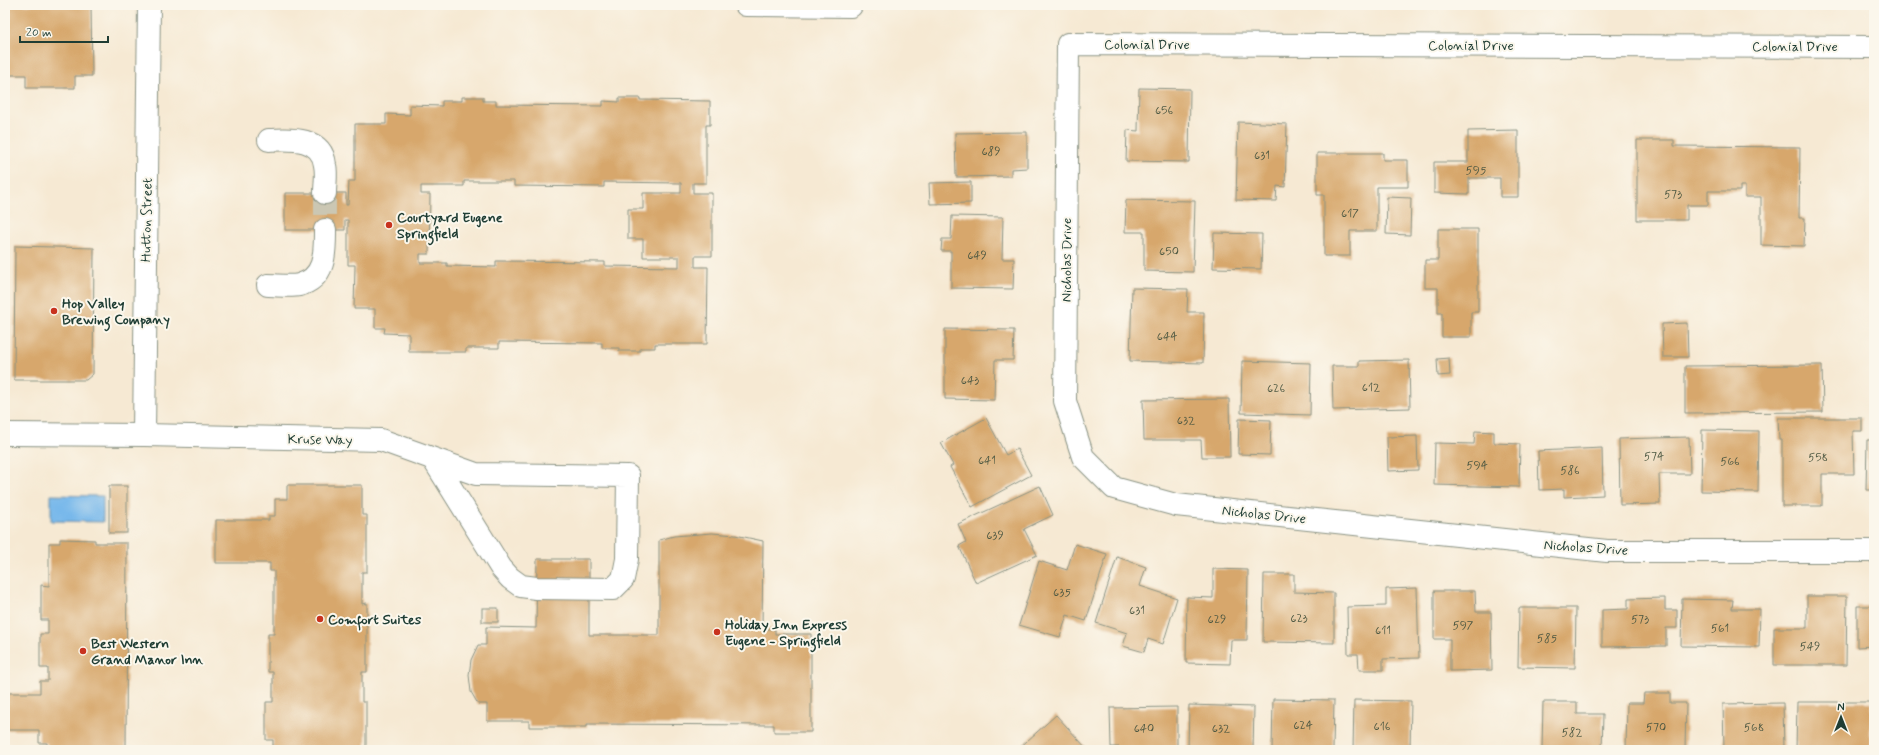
<svg xmlns="http://www.w3.org/2000/svg" width="1879" height="755" viewBox="0 0 1879 755" font-family="Mynerve,sans-serif">
<style>
.water{fill:#77b8eb;stroke:#4b7a90}
.building{fill:#d7a76c;fill-rule:evenodd}
.lines{fill:none;stroke-linecap:round;stroke-linejoin:round}
.minor-tunnel{stroke:#cbc7b3;stroke-width:22;stroke-dasharray:22 11;stroke-linecap:butt}
.minor-casing{stroke:#8a9384;stroke-width:24}
.minor{stroke:#fff;stroke-width:22}
.poi-dot{fill:#c8321e;stroke:#fbf7ec;stroke-width:1.5}
.labels{text-anchor:middle;stroke-width:4;stroke-linejoin:round;paint-order:stroke}
.number-label{font-size:12px;fill:#4d5842}
.street-label{font-size:14px;fill:#1f3d34;stroke:#fbf7ec}
.poi-label{font-size:14px;font-weight:bold;fill:#1f3d34;stroke:#fbf7ec;text-anchor:start}
</style>
<rect width="100%" height="100%" fill="#fbf7ec"/>
<filter id="ink" filterUnits="userSpaceOnUse"><feTurbulence type="fractalNoise" baseFrequency=".025" numOctaves="2"/><feDisplacementMap in="SourceGraphic" scale="8" xChannelSelector="R" yChannelSelector="G"/><feConvolveMatrix kernelMatrix="1 2 1 2 8 2 1 2 1" color-interpolation-filters="sRGB"/></filter>
<filter id="wash" filterUnits="userSpaceOnUse"><feTurbulence type="fractalNoise" baseFrequency=".012" numOctaves="4" result="noise"/><feDisplacementMap in="SourceGraphic" scale="16" xChannelSelector="R" yChannelSelector="G"/><feGaussianBlur stdDeviation="0.9" result="paint"/><feColorMatrix in="noise" values="0 0 0 0 0 0 0 0 0 0 0 0 0 0 0 0 0 1.4 0 .05"/><feComposite in="paint" operator="in"/></filter>
<g filter="url(#wash)">
<rect width="100%" height="100%" fill="#f6e9d3"/>
<polygon class="water" points="51,495 103,496 103,522 51,521"/>
<g id="blocks">
<g class="building">
<polygon points="5,5 91,5 92,76 75,76 75,88 26,88 26,75 5,75"/>
<polygon points="1139,88 1190,89 1189,162 1126,161 1127,130 1138,131"/>
<path d="M 462,97 L 483,97 L 483,101 L 496,101 L 496,105 L 603,106 L 603,101 L 619,102 L 619,98 L 640,98 L 640,100 L 710,101 L 710,125 L 706,125 L 706,183 L 693,183 L 693,193 L 712,193 L 712,256 L 695,256 L 695,267 L 708,267 L 707,344 L 655,344 L 655,348 L 640,348 L 640,351 L 619,351 L 619,348 L 602,348 L 602,343 L 499,342 L 499,348 L 466,348 L 466,352 L 409,352 L 409,334 L 384,333 L 385,328 L 375,328 L 375,309 L 354,309 L 355,265 L 348,265 L 348,220 L 345,220 L 345,230 L 285,230 L 285,193 L 346,193 L 346,205 L 348,205 L 349,181 L 355,181 L 355,124 L 386,124 L 386,114 L 410,115 L 410,105 L 442,106 L 442,101 L 462,101 ZM 464,181 L 514,181 L 514,186 L 604,187 L 604,182 L 681,183 L 681,193 L 643,193 L 643,209 L 628,209 L 628,239 L 643,239 L 643,257 L 679,257 L 679,267 L 605,266 L 605,262 L 496,261 L 496,267 L 447,266 L 447,263 L 420,263 L 420,254 L 429,254 L 430,194 L 421,194 L 421,186 L 464,186 Z"/>
<polygon points="1238,122 1287,124 1285,187 1277,186 1276,201 1236,200"/>
<polygon points="1518,130 1518,197 1500,197 1500,178 1469,178 1469,194 1434,193 1434,162 1468,162 1468,131"/>
<polygon points="1027,132 1027,168 1011,169 1011,176 956,177 955,133"/>
<polygon points="1637,140 1674,140 1674,146 1800,147 1799,218 1805,218 1804,246 1761,245 1761,197 1745,197 1745,186 1740,186 1740,191 1708,191 1708,205 1687,205 1687,220 1637,220"/>
<polygon points="1317,153 1383,153 1383,160 1408,160 1408,187 1377,187 1377,231 1350,231 1350,256 1324,256 1324,195 1317,195"/>
<polygon points="971,182 971,203 930,204 929,183"/>
<polygon points="1387,197 1411,198 1410,235 1386,234"/>
<polygon points="1126,200 1195,201 1193,272 1144,271 1144,232 1125,232"/>
<polygon points="952,216 1003,217 1002,259 1014,259 1013,289 951,288 951,251 941,251 942,239 951,239"/>
<polygon points="1438,229 1478,229 1478,312 1471,312 1471,337 1442,337 1442,313 1438,313 1438,288 1425,288 1425,260 1438,260"/>
<polygon points="1214,233 1262,234 1261,269 1213,268"/>
<polygon points="15,246 94,248 93,374 86,380 14,380"/>
<polygon points="1132,288 1188,289 1187,312 1204,312 1203,363 1130,361"/>
<polygon points="1687,323 1688,357 1663,357 1662,324"/>
<polygon points="945,329 1014,330 1013,360 995,360 994,400 945,399"/>
<polygon points="1449,358 1450,375 1438,376 1437,359"/>
<polygon points="1409,360 1410,408 1333,410 1332,366 1359,366 1359,361"/>
<polygon points="1242,361 1311,363 1310,415 1241,413"/>
<polygon points="1822,365 1823,412 1685,413 1685,366"/>
<polygon points="1229,399 1230,457 1202,457 1201,440 1144,440 1143,400"/>
<polygon points="986,418 1006,455 1017,449 1031,475 972,507 950,467 953,465 941,443"/>
<polygon points="1778,418 1862,418 1862,431 1853,431 1854,474 1822,474 1822,506 1782,506 1782,440 1779,440"/>
<polygon points="1239,419 1271,420 1270,455 1238,454"/>
<polygon points="1702,430 1759,431 1758,492 1701,491"/>
<polygon points="1475,431 1494,432 1494,443 1520,444 1519,487 1434,485 1435,443 1474,444"/>
<polygon points="1417,436 1418,470 1388,471 1387,437"/>
<polygon points="1689,437 1690,474 1659,474 1660,504 1620,505 1619,439"/>
<polygon points="1867,440 1874,440 1874,490 1866,490"/>
<polygon points="1602,448 1603,495 1564,497 1564,489 1539,490 1538,451"/>
<polygon points="287,485 362,485 362,515 367,515 367,572 362,572 362,604 367,603 367,672 362,672 362,702 366,702 366,750 273,750 273,740 266,740 266,702 273,702 273,672 268,672 268,634 274,634 274,571 270,571 270,563 216,563 216,520 269,520 269,516 275,516 275,499 287,499"/>
<rect x="109" y="486" width="18" height="47"/>
<polygon points="1040,486 1053,515 1024,529 1037,555 976,583 959,546 966,542 958,524"/>
<polygon points="712,533 735,535 763,541 762,629 775,629 775,634 811,634 811,732 774,732 774,725 587,724 587,727 529,727 529,721 487,721 487,704 478,704 471,692 469,675 471,660 478,645 486,645 486,627 536,628 537,559 589,559 589,635 659,635 659,540 674,536"/>
<polygon points="60,539 95,540 95,543 127,543 126,750 47,750 47,743 39,743 39,730 5,730 5,693 40,693 40,681 48,681 48,668 40,668 40,634 48,634 48,620 41,620 41,585 49,586 49,543 60,543"/>
<polygon points="1075,544 1107,554 1086,621 1067,615 1060,637 1019,625 1039,561 1067,570"/>
<polygon points="1117,557 1146,567 1140,586 1177,598 1163,644 1148,639 1144,652 1123,646 1127,633 1096,623"/>
<polygon points="1213,569 1248,570 1247,640 1231,640 1230,664 1186,663 1187,597 1213,598"/>
<polygon points="1264,574 1294,574 1294,592 1334,593 1334,643 1263,642"/>
<polygon points="1417,588 1419,658 1383,659 1383,670 1359,670 1358,654 1348,654 1347,607 1386,606 1386,589"/>
<polygon points="1434,591 1475,591 1476,612 1491,612 1492,670 1450,671 1450,639 1434,639"/>
<polygon points="1807,596 1847,596 1846,665 1774,665 1774,628 1807,628"/>
<polygon points="1665,598 1665,610 1677,610 1677,628 1666,628 1666,646 1602,647 1602,610 1628,609 1628,599"/>
<polygon points="1682,599 1733,600 1732,609 1760,609 1759,647 1681,646"/>
<polygon points="1857,606 1874,606 1874,646 1857,647"/>
<rect x="482" y="608" width="16" height="14"/>
<polygon points="1519,608 1576,608 1575,668 1518,667"/>
<polygon points="1644,693 1670,693 1670,703 1686,703 1685,750 1626,750 1627,703 1643,703"/>
<polygon points="1273,699 1334,700 1333,750 1272,750"/>
<polygon points="1354,700 1411,701 1410,750 1353,750"/>
<polygon points="1543,702 1577,702 1577,714 1603,714 1602,750 1542,750"/>
<polygon points="1797,702 1871,702 1870,750 1796,750"/>
<polygon points="1783,703 1784,750 1724,750 1723,704"/>
<polygon points="1189,705 1254,707 1253,750 1188,750"/>
<polygon points="1177,707 1177,750 1119,750 1119,747 1111,747 1110,708"/>
<polygon points="1056,715 1088,750 1017,750"/>
</g>
</g>
</g>
<g filter="url(#ink)">
<use href="#blocks" fill-opacity="0" stroke="#8a9384" stroke-width="1"/>
<g class="lines">
<polyline class="minor-tunnel" points="325,193 325,230"/>
<defs>
<g id="minor">
<polyline points="746,5 851,6"/>
<polyline points="1874,47 1068,44 1065,401 1083,457 1114,488 1176,505 1607,551 1874,551"/>
<path d="M 269,140 C 289,139 322,136 325,165 C 327,174 325,184 325,193"/>
<path d="M 268,285 C 277,285 290,287 299,285 C 326,278 325,252 325,230"/>
<polyline points="5,434 144,435 381,440 476,474 628,476 627,559 623,579 613,589 536,588 521,586 510,578 501,568 433,459"/>
<polyline points="144,435 149,5"/>
</g>
</defs>
<use href="#minor" class="minor-casing"/>
<use href="#minor" class="minor"/>
</g>
</g>
<g class="poi-dot">
<circle cx="389" cy="225" r="4"/>
<circle cx="54" cy="311" r="4"/>
<circle cx="320" cy="619" r="4"/>
<circle cx="717" cy="632" r="4"/>
<circle cx="83" cy="651" r="4"/>
</g>
<g class="labels">
<g class="number-label">
<text x="1164" y="114">656</text>
<text x="991" y="155">689</text>
<text x="1262" y="159">631</text>
<text x="1476" y="174">595</text>
<text x="1673" y="198">573</text>
<text x="1350" y="217">617</text>
<text x="1169" y="255">650</text>
<text x="977" y="259">649</text>
<text x="1167" y="340">644</text>
<text x="970" y="384">643</text>
<text x="1371" y="391">612</text>
<text x="1276" y="392">626</text>
<text x="1186" y="424">632</text>
<text x="1654" y="460">574</text>
<text x="1818" y="461">558</text>
<text x="987" y="464">641</text>
<text x="1730" y="465">566</text>
<text x="1477" y="469">594</text>
<text x="1570" y="474">586</text>
<text x="995" y="539">639</text>
<text x="1062" y="596">635</text>
<text x="1137" y="614">631</text>
<text x="1299" y="622">623</text>
<text x="1217" y="623">629</text>
<text x="1640" y="623">573</text>
<text x="1463" y="629">597</text>
<text x="1720" y="632">561</text>
<text x="1383" y="634">611</text>
<text x="1547" y="642">585</text>
<text x="1810" y="650">549</text>
<text x="1303" y="729">624</text>
<text x="1382" y="730">616</text>
<text x="1656" y="731">570</text>
<text x="1754" y="731">568</text>
<text x="1144" y="732">640</text>
<text x="1221" y="732">632</text>
<text x="1572" y="736">582</text>
</g>
<g class="street-label">
<text x="1147" y="49">Colonial Drive</text>
<text x="1471" y="50">Colonial Drive</text>
<text x="1795" y="51">Colonial Drive</text>
<text transform="translate(146 220) rotate(-89)" y="5">Hutton Street</text>
<text transform="translate(1066 260) rotate(-90)" y="5">Nicholas Drive</text>
<text transform="translate(320 439) rotate(1)" y="5">Kruse Way</text>
<text transform="translate(1264 514) rotate(6)" y="5">Nicholas Drive</text>
<text transform="translate(1586 547) rotate(4)" y="5">Nicholas Drive</text>
</g>
<g class="poi-label">
<text x="397" y="222">Courtyard Eugene<tspan x="397" dy="16">Springfield</tspan></text>
<text x="62" y="308">Hop Valley<tspan x="62" dy="16">Brewing Company</tspan></text>
<text x="328" y="624">Comfort Suites</text>
<text x="725" y="629">Holiday Inn Express<tspan x="725" dy="16">Eugene - Springfield</tspan></text>
<text x="91" y="648">Best Western<tspan x="91" dy="16">Grand Manor Inn</tspan></text>
</g>
</g>
<rect width="1879" height="755" fill="none" stroke="#fbf7ec" stroke-width="20"/>
<g transform="translate(1841 717)" stroke="#fbf7ec" stroke-width="3" paint-order="stroke">
<path d="M0-3L7 15L0 10L-7 15Z" fill="#1f3d34"/>
<text y="-6" font-size="11" font-weight="bold" text-anchor="middle" fill="#1f3d34">N</text>
</g>
<path d="M20 36v6h88v-6" fill="none" stroke="#1f3d34" stroke-width="2"/>
<text x="26" y="36" font-size="12" fill="#1f3d34" stroke="#fbf7ec" stroke-width="3" paint-order="stroke">20 m</text>
</svg>
